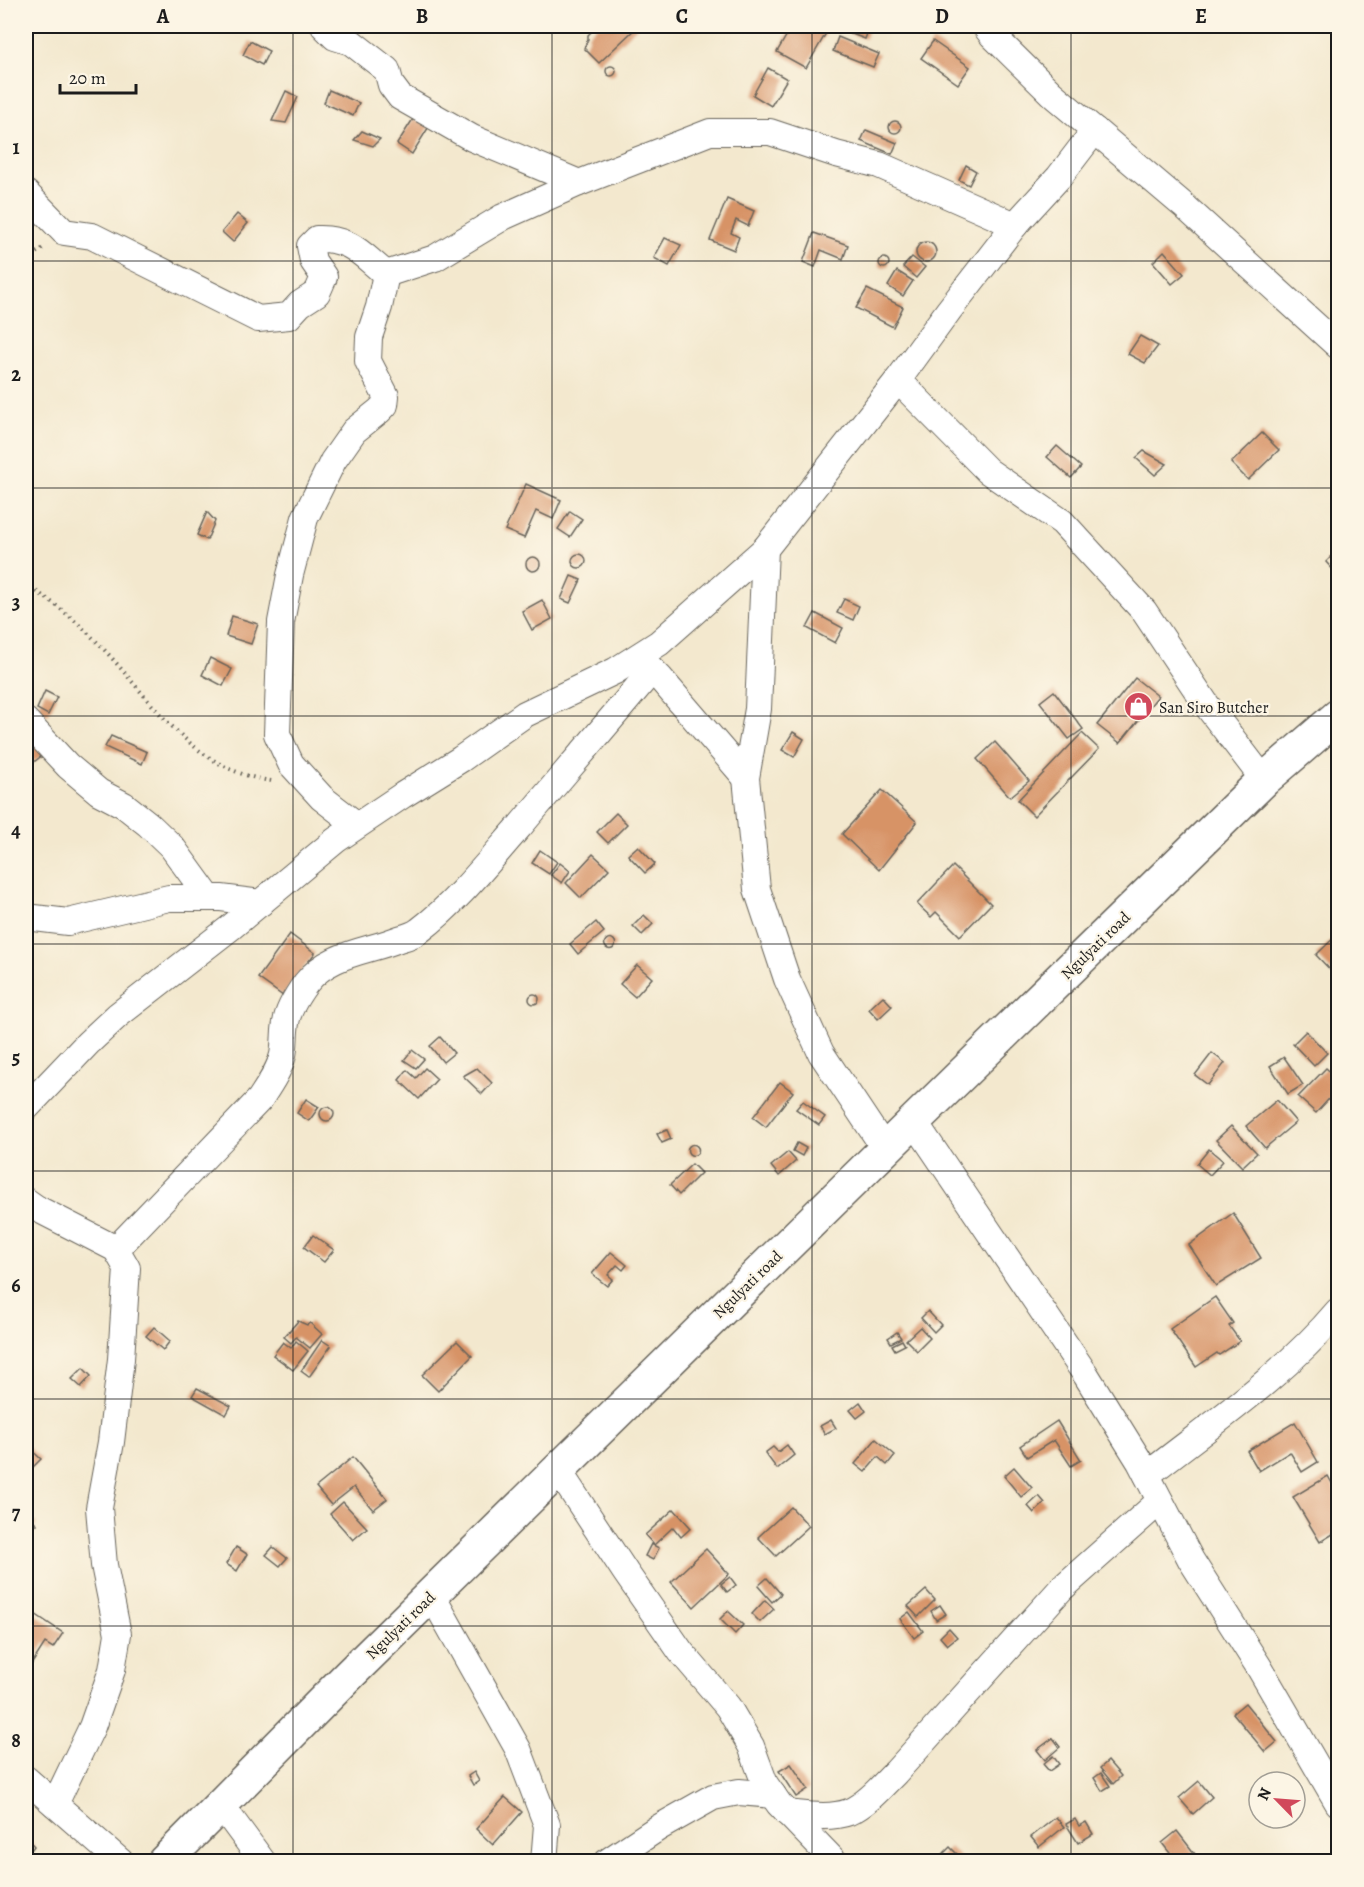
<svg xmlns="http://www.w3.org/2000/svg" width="1364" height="1887" viewBox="0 0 1364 1887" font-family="Alegreya,serif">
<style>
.building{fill:#d79366}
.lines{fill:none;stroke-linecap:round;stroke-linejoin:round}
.minor-casing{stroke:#67635a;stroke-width:28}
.secondary-casing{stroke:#67635a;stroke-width:36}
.path{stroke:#67635a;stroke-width:4;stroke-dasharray:1.5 4.5;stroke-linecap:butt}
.minor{stroke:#fff;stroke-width:26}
.secondary{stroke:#fff;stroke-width:33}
.grid{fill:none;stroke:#1c1c1c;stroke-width:1.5;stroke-opacity:0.55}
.labels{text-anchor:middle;stroke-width:4.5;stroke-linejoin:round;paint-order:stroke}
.poi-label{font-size:16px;fill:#1c1c1c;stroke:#fcf5e5;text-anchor:start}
.street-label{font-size:16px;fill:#1c1c1c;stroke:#fcf5e5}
.neatline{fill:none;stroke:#1c1c1c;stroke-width:2}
.grid-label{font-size:20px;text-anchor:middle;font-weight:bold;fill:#1c1c1c}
</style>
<rect width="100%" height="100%" fill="#fcf5e5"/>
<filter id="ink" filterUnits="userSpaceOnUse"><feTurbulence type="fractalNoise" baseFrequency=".0167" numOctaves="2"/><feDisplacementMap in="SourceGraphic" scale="12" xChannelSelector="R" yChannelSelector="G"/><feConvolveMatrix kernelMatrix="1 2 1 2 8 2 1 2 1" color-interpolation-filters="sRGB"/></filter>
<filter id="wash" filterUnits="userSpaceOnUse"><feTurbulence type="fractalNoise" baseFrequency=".008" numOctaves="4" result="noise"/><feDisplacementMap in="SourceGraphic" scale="24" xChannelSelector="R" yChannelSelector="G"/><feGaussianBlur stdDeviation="1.35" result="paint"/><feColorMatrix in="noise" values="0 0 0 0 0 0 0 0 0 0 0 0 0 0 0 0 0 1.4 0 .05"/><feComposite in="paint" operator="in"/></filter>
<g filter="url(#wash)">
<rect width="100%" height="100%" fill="#f3e8ce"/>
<g id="blocks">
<g class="building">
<polygon points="597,26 638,26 599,63 584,48 588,39 588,35"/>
<polygon points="792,26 813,26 826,33 806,68 777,52"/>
<polygon points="846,26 870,26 865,39 844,31"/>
<polygon points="838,37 879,54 873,67 833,51"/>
<polygon points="250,41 269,51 262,65 243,55"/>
<polygon points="933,41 970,67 958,84 921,58"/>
<circle cx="611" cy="71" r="5"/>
<polygon points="768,68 787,79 771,106 753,95"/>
<polygon points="329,90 359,103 353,116 324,103"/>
<polygon points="286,91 298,97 286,123 272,121"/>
<polygon points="413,119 430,125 412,154 397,144"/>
<circle cx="895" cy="127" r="6"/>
<polygon points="866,130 897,143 892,154 861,141"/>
<polygon points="362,131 380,139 373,146 354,140"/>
<polygon points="966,165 976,171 969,185 959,180"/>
<polygon points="727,199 754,211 748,226 736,220 731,233 739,237 734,250 710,240"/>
<polygon points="237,214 248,223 233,242 222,232"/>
<polygon points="814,233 848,245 843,259 821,250 815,267 803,262"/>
<polygon points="665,238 681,245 669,266 654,258"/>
<circle cx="926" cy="252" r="10"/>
<polygon points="1164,251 1184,274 1172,284 1153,262"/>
<polygon points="912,257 925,267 916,278 903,267"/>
<circle cx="884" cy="263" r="5"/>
<polygon points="897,271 913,281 903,296 888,286"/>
<polygon points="867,289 903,307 893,327 856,308"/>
<polygon points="1140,336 1158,346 1145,363 1128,354"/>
<polygon points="1262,433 1279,450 1248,480 1231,463"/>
<polygon points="1057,446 1081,467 1071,478 1047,457"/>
<polygon points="1144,451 1167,464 1155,475 1136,458"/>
<polygon points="526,484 561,500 553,519 536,511 524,538 505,530"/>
<polygon points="570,511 582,519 570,537 558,529"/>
<polygon points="207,512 215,521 207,540 197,535"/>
<circle cx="579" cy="561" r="7"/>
<polygon points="1333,555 1338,560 1338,575 1326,562"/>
<circle cx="533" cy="564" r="7"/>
<polygon points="571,576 581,580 570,603 561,599"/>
<polygon points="844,599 859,606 853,620 837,613"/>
<polygon points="542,600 552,619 532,630 522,611"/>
<polygon points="815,613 843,628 835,643 807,628"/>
<polygon points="232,616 258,624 251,644 226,636"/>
<polygon points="210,658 232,669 223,686 202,675"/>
<polygon points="1135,678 1158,696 1120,743 1097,725"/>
<polygon points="45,691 57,697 48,715 37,709"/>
<polygon points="1054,691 1083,729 1069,739 1040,702"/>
<polygon points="793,732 804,739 794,757 782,750"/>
<polygon points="1082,733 1099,749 1034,816 1018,800"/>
<polygon points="111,736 147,752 142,764 105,747"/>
<polygon points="40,739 49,750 34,762 26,752"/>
<polygon points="995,742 1029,781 1010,797 977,759"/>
<polygon points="882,790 917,822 879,870 842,834"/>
<polygon points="616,813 627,824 608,843 597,832"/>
<polygon points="638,846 655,864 645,873 628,855"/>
<polygon points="540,850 557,862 549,874 532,863"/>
<polygon points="593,854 609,869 581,898 566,883"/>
<polygon points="560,863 570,871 562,883 551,875"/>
<polygon points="953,866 991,904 960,936 936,912 931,917 917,904"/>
<polygon points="644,915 653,924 642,935 633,926"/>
<polygon points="596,922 604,932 578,954 570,944"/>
<polygon points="290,934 315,953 283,996 258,978"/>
<polygon points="1338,934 1338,978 1316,955"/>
<circle cx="610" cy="944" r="5.5"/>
<polygon points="637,965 652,978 635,997 620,984"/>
<circle cx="534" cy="999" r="5"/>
<polygon points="883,996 892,1006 878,1019 869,1009"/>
<polygon points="1306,1031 1327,1053 1314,1066 1293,1044"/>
<polygon points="440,1037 454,1053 443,1062 430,1046"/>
<polygon points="412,1050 424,1059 416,1068 404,1060"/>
<polygon points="1212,1053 1225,1063 1208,1085 1195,1075"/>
<polygon points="1284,1057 1303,1085 1288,1094 1270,1066"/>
<polygon points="425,1068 437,1079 419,1099 399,1080 407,1070 416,1078"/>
<polygon points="477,1068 492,1083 482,1094 463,1076"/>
<polygon points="1326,1068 1338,1079 1338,1089 1316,1113 1298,1097"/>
<polygon points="780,1082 793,1092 766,1127 753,1117"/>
<polygon points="306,1099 319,1107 309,1121 297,1113"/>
<polygon points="1277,1100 1296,1122 1265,1148 1246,1126"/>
<polygon points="803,1101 825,1117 819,1125 796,1109"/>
<circle cx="327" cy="1114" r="7"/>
<polygon points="1231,1126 1257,1153 1242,1167 1216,1140"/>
<polygon points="667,1130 671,1139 662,1143 657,1134"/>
<polygon points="797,1143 806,1148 802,1156 793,1151"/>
<circle cx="693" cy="1150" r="5.5"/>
<polygon points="1209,1149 1223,1161 1210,1175 1197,1164"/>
<polygon points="788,1152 796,1161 779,1176 771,1166"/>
<polygon points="692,1164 701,1173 679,1195 670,1185"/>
<polygon points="1233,1213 1261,1258 1216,1286 1189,1245"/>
<polygon points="313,1235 334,1250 324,1262 304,1247"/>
<polygon points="611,1252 627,1265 623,1270 617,1265 608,1275 613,1279 607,1286 592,1274"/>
<polygon points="1215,1297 1233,1323 1229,1326 1240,1341 1219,1355 1217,1353 1196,1367 1170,1329"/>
<polygon points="928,1311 941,1325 934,1332 921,1318"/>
<polygon points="298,1321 307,1325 310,1323 322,1334 310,1348 296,1337 291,1343 284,1337"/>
<polygon points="154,1327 170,1341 163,1350 146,1336"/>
<polygon points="920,1327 930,1338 917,1351 906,1340"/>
<polygon points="897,1332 901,1338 891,1343 888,1338"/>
<polygon points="322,1340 331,1346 309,1377 301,1371"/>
<polygon points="902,1340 905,1345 895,1350 892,1345"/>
<polygon points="296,1341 308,1351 293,1370 273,1355 283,1342 291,1348"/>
<polygon points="457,1341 472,1356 438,1391 422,1375"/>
<polygon points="83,1368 91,1376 81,1387 72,1379"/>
<polygon points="197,1388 231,1406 226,1415 192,1396"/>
<polygon points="860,1402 866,1411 857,1418 850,1410"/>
<polygon points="831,1420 836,1428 825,1434 820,1426"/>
<polygon points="1057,1421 1081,1460 1071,1466 1054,1440 1027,1457 1020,1446"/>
<polygon points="1295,1422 1318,1462 1302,1472 1290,1452 1259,1471 1247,1451"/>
<polygon points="876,1439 895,1455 887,1465 878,1457 865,1472 855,1464"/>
<polygon points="787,1445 794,1455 777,1469 765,1453 773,1447 778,1452"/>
<polygon points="27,1446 41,1459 32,1468 26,1462"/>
<polygon points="353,1457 387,1499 373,1510 354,1487 331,1505 316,1487"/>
<polygon points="1014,1467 1032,1488 1021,1497 1004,1476"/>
<polygon points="1328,1476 1338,1494 1338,1531 1320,1542 1293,1497"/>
<polygon points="1039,1496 1045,1503 1034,1513 1028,1506"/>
<polygon points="343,1502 367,1528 353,1540 330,1514"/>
<polygon points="791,1507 809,1526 776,1556 758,1537"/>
<polygon points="674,1509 691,1528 681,1537 673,1527 654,1545 645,1535"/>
<polygon points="26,1513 37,1524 29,1532 26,1529"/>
<polygon points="651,1544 659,1548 653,1560 645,1556"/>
<polygon points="236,1547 247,1554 237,1571 226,1564"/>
<polygon points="273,1547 287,1558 280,1566 266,1555"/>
<polygon points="706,1549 729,1574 694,1607 671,1582"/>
<polygon points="730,1577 736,1585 727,1592 721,1584"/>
<polygon points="767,1578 781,1594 772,1602 758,1586"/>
<polygon points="926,1590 935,1600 918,1617 908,1606"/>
<polygon points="765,1600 774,1609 760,1622 752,1614"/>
<polygon points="940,1605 946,1614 936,1620 931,1611"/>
<polygon points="26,1608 63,1633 53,1648 45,1643 26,1673"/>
<polygon points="728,1611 743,1625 735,1634 720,1619"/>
<polygon points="909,1612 923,1631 914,1638 900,1619"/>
<polygon points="949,1628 957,1637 947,1645 940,1637"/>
<polygon points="1245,1703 1277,1742 1265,1752 1233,1713"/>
<polygon points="1053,1738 1060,1747 1045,1760 1037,1750"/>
<polygon points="1053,1756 1059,1764 1049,1771 1043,1764"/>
<polygon points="1108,1761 1121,1776 1113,1784 1100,1768"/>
<polygon points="791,1764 808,1789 796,1797 779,1771"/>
<polygon points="474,1772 479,1781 473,1785 468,1776"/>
<polygon points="1101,1773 1110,1786 1102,1791 1094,1778"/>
<polygon points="1199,1781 1212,1797 1193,1814 1179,1798"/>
<polygon points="505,1797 522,1812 493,1845 476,1829"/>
<polygon points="1056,1817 1064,1827 1039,1847 1031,1837"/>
<polygon points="1075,1819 1079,1826 1086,1822 1093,1834 1078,1843 1066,1824"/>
<polygon points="1177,1831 1198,1858 1194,1862 1177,1862 1162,1843"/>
<polygon points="26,1837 34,1846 26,1857"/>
<polygon points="950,1847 965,1862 935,1862"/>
</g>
</g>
</g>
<g filter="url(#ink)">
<use href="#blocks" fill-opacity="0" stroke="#67635a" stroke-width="1.5"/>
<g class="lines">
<defs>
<g id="minor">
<polyline points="324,26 335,37 351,42 387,70 391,85 400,97 472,138 579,183"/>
<polyline points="985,26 992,35 1052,94 1183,205 1338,346"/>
<path d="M 26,193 L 64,232 L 92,236 L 258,319 L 289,316 L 300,304 L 317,293 L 324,277 L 313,261 L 310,246 L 317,239 C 351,238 361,254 386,274 L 435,258 L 503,217 L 579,183 L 710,132 L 770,132 L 836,154 L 879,165 L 1015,225"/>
<polyline points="898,380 988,471 1062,522 1144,611 1208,707 1264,780"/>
<polyline points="765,549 758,709 746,778 757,889 787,979 821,1053 885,1149"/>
<polyline points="641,659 660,678 746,778"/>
<polyline points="26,721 68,766 99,792 124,805 148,824 172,847 209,898"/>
<polyline points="357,825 322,798 291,764 277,734 281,622 290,575 305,518 333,461 354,431 379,411 385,405 386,396 368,361 369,337 379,307 386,274"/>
<polyline points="26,917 68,922 169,898 221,898 261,903"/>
<polyline points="26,1108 88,1043 118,1015 230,928 336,840 403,795 461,759 525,714 615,671 659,643 765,549 898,380 949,310 1015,225 1059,177 1095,130"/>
<polyline points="914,1121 1086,1375 1140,1462 1191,1560 1259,1667 1338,1803"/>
<polyline points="26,1201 36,1208 116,1249 127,1268 121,1359 111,1442 99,1508 104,1565 118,1634 112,1670 92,1727 55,1804"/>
<path d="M 116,1249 L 260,1099 C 269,1085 279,1071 283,1055 C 285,1044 284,1033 286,1023 C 288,1009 298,994 306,983 C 329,953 367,952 399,939 C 406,937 414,935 420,930 C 457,902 489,861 520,826 C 564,774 609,722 652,670"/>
<polyline points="558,1470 626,1573 681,1652 728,1707 751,1746 765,1784 779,1804 835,1862"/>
<path d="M 1147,1475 C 1212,1424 1284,1375 1338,1311"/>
<polyline points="431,1594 518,1749 547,1825 544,1862"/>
<polyline points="26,1779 121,1862"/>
<polyline points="221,1805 263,1862"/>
<path d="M 787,1813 C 807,1815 830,1819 849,1812 C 867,1804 882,1786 896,1772 L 1061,1589 L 1160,1501"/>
<polyline points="607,1862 658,1828 713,1797 739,1792 773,1795"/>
</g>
<polyline id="secondary" points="164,1862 349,1675 914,1121 1264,780 1338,716"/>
</defs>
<use href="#minor" class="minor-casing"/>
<use href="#secondary" class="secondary-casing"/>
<g class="path">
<polyline points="26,259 45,247"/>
<path d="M 26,585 C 51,600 73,618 94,639 C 148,693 188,770 272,781"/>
</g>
<use href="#minor" class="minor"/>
<use href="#secondary" class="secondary"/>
</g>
</g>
<path class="grid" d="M 293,26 L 293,1862M 552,26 L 552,1862M 812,26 L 812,1862M 1071,26 L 1071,1862M 26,261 L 1338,261M 26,488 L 1338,488M 26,716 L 1338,716M 26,944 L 1338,944M 26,1171 L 1338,1171M 26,1399 L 1338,1399M 26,1626 L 1338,1626"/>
<defs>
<symbol id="shop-disc" viewBox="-11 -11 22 22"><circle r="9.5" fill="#d1495b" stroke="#fcf5e5"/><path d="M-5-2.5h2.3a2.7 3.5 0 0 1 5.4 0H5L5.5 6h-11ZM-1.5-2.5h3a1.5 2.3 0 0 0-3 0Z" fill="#fff"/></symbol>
</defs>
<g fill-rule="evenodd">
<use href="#shop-disc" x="1122" y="690" width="33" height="33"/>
</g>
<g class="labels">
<g class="poi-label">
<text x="1159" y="713">San Siro Butcher</text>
</g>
<g class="street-label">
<text transform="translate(1095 945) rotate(-44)" y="6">Ngulyati road</text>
<text transform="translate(747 1284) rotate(-44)" y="6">Ngulyati road</text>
<text transform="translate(400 1625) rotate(-44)" y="6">Ngulyati road</text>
</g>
</g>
<rect width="1364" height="1887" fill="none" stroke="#fcf5e5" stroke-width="66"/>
<g transform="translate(1277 1800) rotate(295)"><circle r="28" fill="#fcf5e5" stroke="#a29e95" stroke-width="1.5"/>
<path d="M0-4.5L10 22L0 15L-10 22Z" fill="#d1495b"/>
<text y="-9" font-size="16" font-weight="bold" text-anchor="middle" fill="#1c1c1c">N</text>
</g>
<path d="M60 84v9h76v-9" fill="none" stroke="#1c1c1c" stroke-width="3"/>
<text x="69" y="84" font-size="18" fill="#1c1c1c" stroke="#fcf5e5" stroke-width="4.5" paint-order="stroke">20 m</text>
<rect x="33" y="33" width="1298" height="1821" class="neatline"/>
<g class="grid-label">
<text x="163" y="23">A</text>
<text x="422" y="23">B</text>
<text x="682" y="23">C</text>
<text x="942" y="23">D</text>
<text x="1201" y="23">E</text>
<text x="16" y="154">1</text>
<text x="16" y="381">2</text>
<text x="16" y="609">3</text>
<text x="16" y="837">4</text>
<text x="16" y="1064">5</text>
<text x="16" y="1292">6</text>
<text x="16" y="1519">7</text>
<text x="16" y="1747">8</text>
</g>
</svg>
